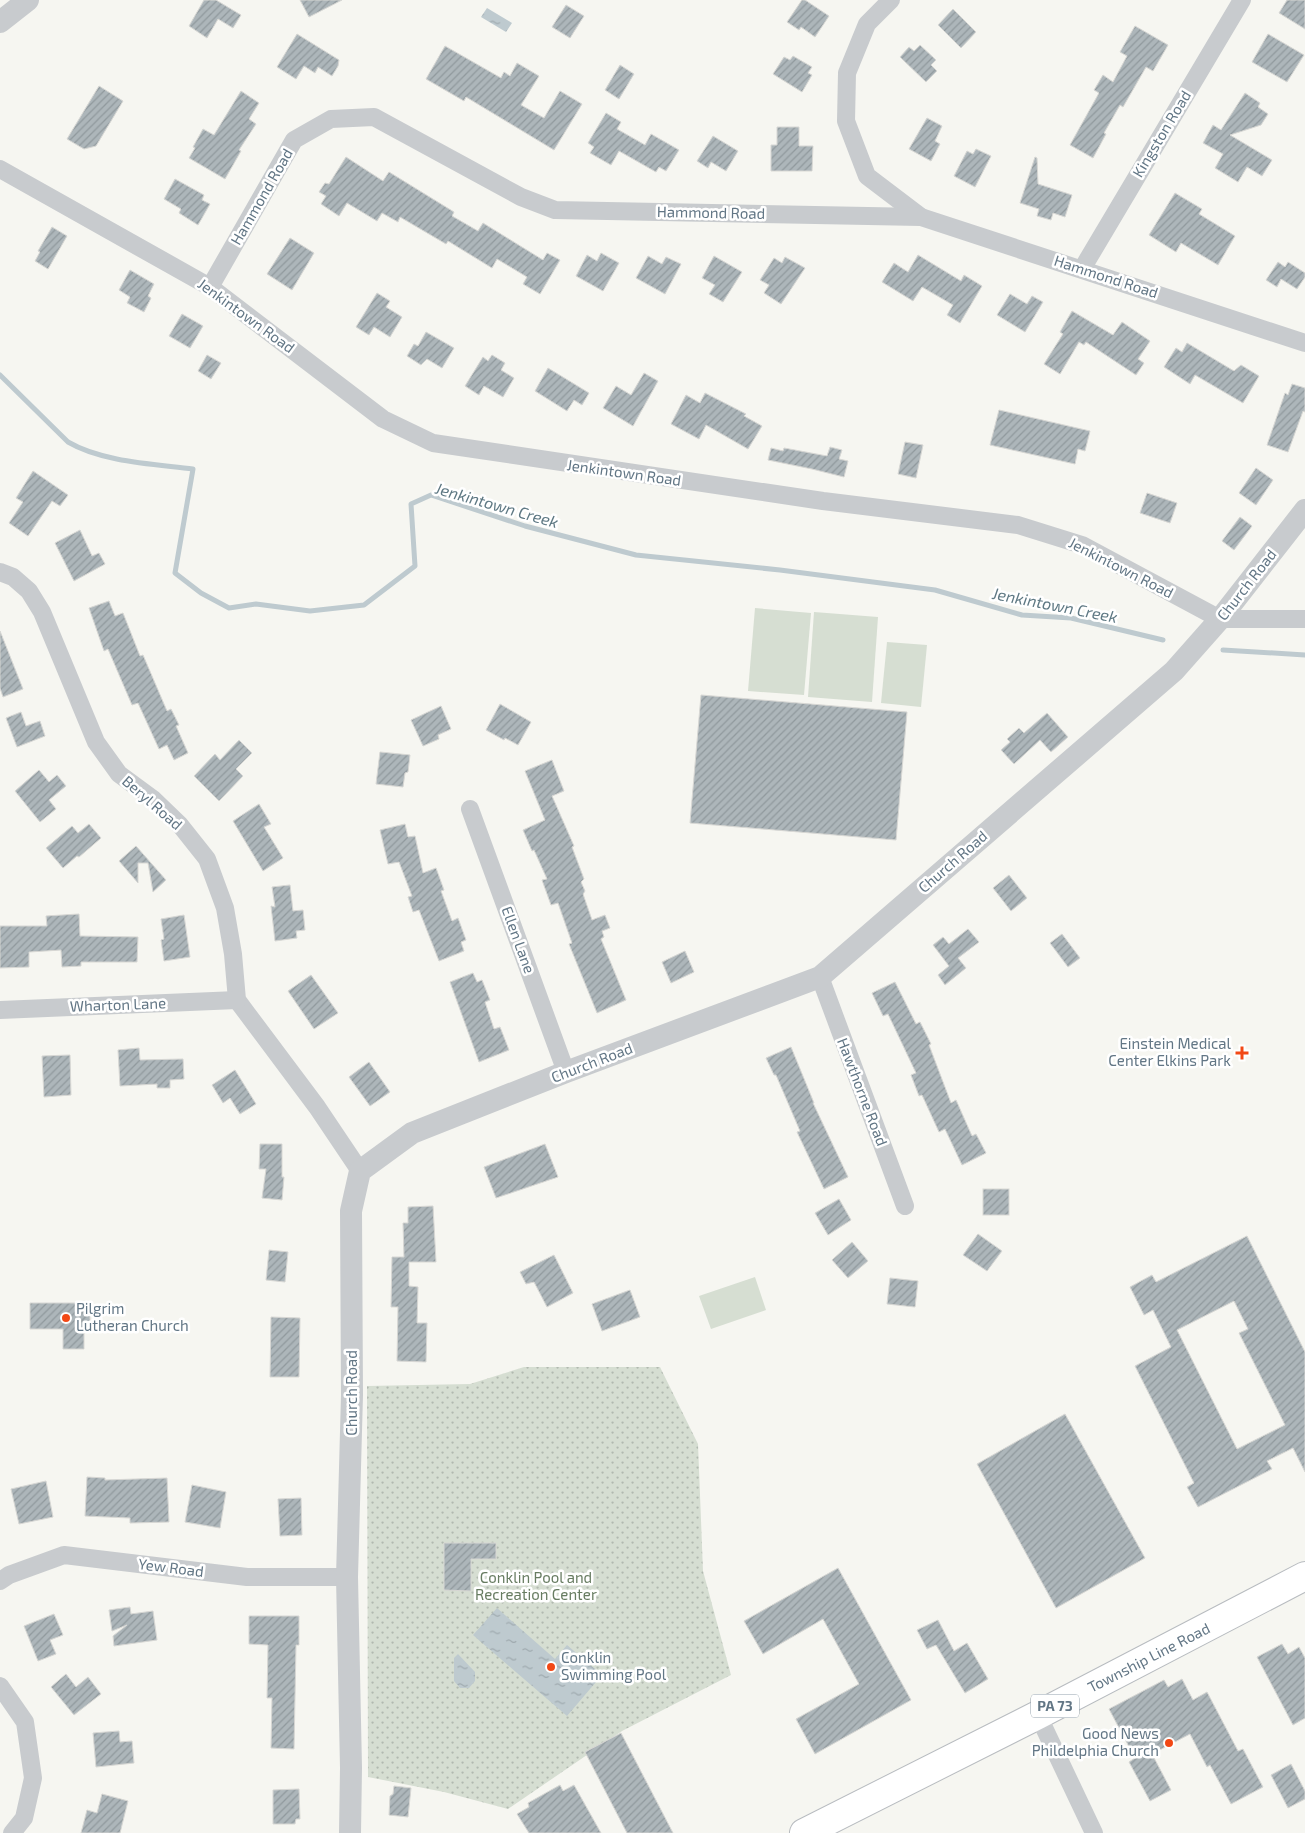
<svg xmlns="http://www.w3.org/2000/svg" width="1305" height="1833" viewBox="0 0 1305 1833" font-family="'Exo 2',sans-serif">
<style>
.grass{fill:#d6ded2}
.park{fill:url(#park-dots)}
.water{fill:url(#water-ripples)}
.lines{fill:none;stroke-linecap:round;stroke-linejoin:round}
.stream{stroke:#becacf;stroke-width:5}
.building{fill:url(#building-hatch);stroke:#d7d7d4;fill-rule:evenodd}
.primary-casing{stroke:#b8bcc0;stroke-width:30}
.minor{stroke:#c8cbce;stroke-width:18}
.tertiary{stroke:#c8cbce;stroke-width:22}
.primary{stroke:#fff;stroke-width:28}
.poi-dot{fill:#f24815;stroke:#fff;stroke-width:2}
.labels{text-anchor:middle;stroke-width:5;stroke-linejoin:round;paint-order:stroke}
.shield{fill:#fff;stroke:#919faa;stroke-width:1}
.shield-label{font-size:14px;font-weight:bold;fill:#627685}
.street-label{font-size:15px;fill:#627685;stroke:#fff}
.poi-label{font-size:15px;fill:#627685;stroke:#fff;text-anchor:end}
.park-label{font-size:15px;fill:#677c61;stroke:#fff}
.water-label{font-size:16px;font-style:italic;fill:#5e7883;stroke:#fff}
</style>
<defs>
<pattern id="park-dots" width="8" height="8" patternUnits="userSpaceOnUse" patternTransform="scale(1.25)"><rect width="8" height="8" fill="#d6ded2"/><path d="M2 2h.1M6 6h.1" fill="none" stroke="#b1b9b0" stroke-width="1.8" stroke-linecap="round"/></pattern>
<pattern id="water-ripples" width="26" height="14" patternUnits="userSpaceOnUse" patternTransform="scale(1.25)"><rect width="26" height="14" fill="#becacf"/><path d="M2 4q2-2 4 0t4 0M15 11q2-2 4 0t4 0" fill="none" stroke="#9ea9ae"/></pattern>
<pattern id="building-hatch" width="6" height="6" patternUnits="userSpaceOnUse" patternTransform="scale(1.25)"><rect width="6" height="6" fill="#adb6ba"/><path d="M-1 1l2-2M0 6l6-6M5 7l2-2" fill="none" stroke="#90999d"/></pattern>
</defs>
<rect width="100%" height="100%" fill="#f6f6f1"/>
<g class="grass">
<polygon points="755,608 811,613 804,695 748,691"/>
<polygon points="814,612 878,617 872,702 808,697"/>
<polygon points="887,642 927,645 921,707 881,703"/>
<polygon points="755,1277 766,1310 711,1329 699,1296"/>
</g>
<polygon class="park" points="524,1367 660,1367 698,1444 703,1571 731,1675 622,1731 508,1809 444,1792 368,1777 367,1386 470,1384"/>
<g class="water">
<polygon points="487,8 512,23 506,32 481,17"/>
<polygon points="497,1608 555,1659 567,1645 602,1675 567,1716 473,1635"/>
<polygon points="458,1654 475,1672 475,1681 469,1688 460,1688 454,1681 454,1658"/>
</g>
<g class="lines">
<g class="stream">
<path d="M 0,375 L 68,442 C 102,462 154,464 193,469 L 175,573 L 201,593 L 229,608 L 256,604 L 310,611 L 364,605 L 415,566 L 411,504 L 431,495 L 525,526 L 636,555 L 780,570 L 935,590 L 1022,615 L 1071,618 L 1163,640"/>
<polyline points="1223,650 1305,655"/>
</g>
</g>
<g class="building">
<polygon points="204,0 216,0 241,15 233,28 218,19 207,38 189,26"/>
<polygon points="300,0 342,0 309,17"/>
<polygon points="802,0 805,0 829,16 815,37 801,27 799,30 787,22"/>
<polygon points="1287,0 1305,0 1305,29 1279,13"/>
<polygon points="566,5 584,16 570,38 552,27"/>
<polygon points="953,9 976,32 961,48 938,25"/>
<polygon points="1135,26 1168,45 1153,71 1146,67 1123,107 1120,105 1104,133 1106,134 1093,158 1070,145 1099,93 1094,90 1103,75 1113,82 1127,56 1120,52"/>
<polygon points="297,34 339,60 338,66 332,76 318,67 315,73 304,66 296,79 277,67"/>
<polygon points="1268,34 1304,55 1287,82 1252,62"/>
<polygon points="920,45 936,60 931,65 937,71 926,82 900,57 909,47 914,51"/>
<polygon points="445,46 501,78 504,72 510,76 517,63 539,76 521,105 544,118 560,91 582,104 554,150 466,97 464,101 426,79"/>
<polygon points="793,56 812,67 808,73 812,75 802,92 773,74 784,57 790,60"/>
<polygon points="620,65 634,74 619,99 605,90"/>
<polygon points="99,86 123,101 96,146 84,149 67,139"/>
<polygon points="241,91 259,103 249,119 256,124 239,150 241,151 225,179 189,158 195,148 193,147 203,129 214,135"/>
<polygon points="1245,93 1260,103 1258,107 1268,114 1261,125 1230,135 1272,160 1262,176 1247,167 1238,182 1215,168 1223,154 1203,143 1213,125 1221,130"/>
<polygon points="606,113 621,122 617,129 645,145 651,134 679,150 666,171 659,167 656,172 619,151 611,165 590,153 594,147 588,143"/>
<polygon points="927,118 942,126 935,141 940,144 931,161 909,149"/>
<polygon points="777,127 799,127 799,146 813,146 812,171 771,171 771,145 777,145"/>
<polygon points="713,136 738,151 726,171 711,162 708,168 697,161"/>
<polygon points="976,149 991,156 975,187 954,176 967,151 973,154"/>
<polygon points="346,157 383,181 389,172 454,212 452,216 478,231 483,223 543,260 547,253 560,260 540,294 523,284 527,277 497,259 492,268 448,241 446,244 400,217 398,222 382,213 377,221 347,203 339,216 321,204 326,196 319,192 325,183 329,184"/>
<polygon points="1035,157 1037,158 1038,184 1072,195 1065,217 1053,213 1051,220 1037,216 1039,209 1020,203"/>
<polygon points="175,179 204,195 202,200 210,204 198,225 179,213 181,209 164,199"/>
<polygon points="1175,193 1202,209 1199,214 1235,236 1218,265 1181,243 1176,252 1149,235"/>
<polygon points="52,227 67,236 48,269 35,261 40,252 38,251"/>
<polygon points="290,238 314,253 292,290 267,274"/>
<polygon points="601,253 619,263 603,291 576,276 587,255 597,261"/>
<polygon points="918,255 961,281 964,275 982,286 960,323 947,315 953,305 922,287 913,301 882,282 894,263 908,272"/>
<polygon points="648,256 662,264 666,257 681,264 665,294 636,278"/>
<polygon points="714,256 742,272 723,302 709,294 715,285 702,278"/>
<polygon points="785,257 805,268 781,304 764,293 769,285 760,280 774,258 782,263"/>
<polygon points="1278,262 1285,267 1288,262 1305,273 1305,277 1297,289 1281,279 1277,287 1266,280"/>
<polygon points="130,270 154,284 148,296 151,298 144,312 127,303 130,297 119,290"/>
<polygon points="377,293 390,301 386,307 402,317 390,337 374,327 369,335 356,327"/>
<polygon points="1010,294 1027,304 1032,296 1043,302 1025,332 997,315"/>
<polygon points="1072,311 1113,335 1122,322 1150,341 1138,359 1144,363 1136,375 1086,342 1084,345 1079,342 1060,374 1044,364 1063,334 1060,332"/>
<polygon points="182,314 203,326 190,348 169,336"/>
<polygon points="426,332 454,348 442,368 427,359 421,365 407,356 414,344 418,346"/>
<polygon points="1187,343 1234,371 1241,365 1259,376 1243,403 1195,375 1190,384 1164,367 1176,348 1182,352"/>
<polygon points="207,355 221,363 211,379 198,371"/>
<polygon points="492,355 505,363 501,370 514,378 503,397 484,386 479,395 465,386 483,357 488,361"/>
<polygon points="548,368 589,393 582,405 574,400 567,411 535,391"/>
<polygon points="644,373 658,381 633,426 603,408 616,386 631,395"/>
<polygon points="1292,384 1305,388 1305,412 1303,411 1288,452 1267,445 1285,393 1288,395"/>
<polygon points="705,393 746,414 744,416 762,426 748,449 706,425 699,439 671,424 686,395 700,403"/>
<polygon points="999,410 1090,431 1085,451 1078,449 1075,464 990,445"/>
<polygon points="905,442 923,445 916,478 898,474"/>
<polygon points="830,447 842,450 839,459 848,461 844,477 812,469 768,460 771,448 783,451 784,448 827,456"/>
<polygon points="1256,468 1273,480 1256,505 1239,493"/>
<polygon points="33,471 68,495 60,506 52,501 28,536 9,523 23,502 16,498"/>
<polygon points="1147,493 1177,503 1170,523 1140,513"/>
<polygon points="1240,517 1252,526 1234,550 1222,541"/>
<polygon points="80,530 92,556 99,553 105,564 74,581 55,543"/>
<polygon points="109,601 115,616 123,613 140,656 143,655 167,711 171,709 179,725 176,726 188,753 174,760 167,745 159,749 138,703 132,705 108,649 104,651 89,608"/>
<polygon points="0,631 23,689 3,697 0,688"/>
<polygon points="701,695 907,712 896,840 690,823"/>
<polygon points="500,704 531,722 518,745 505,738 504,740 486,730"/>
<polygon points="441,706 451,729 438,735 439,739 423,746 411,720"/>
<polygon points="21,712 26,726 40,721 45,736 17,747 6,718"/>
<polygon points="1047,713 1068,737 1051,752 1040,740 1014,764 1001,750 1010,742 1007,739 1019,728 1024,733"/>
<polygon points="239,740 252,753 236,769 243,776 219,801 194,776 215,754 220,760"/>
<polygon points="380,752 410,755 408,772 405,773 403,787 376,784"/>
<polygon points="552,760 564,791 552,796 574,846 572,847 584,879 581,882 585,891 583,894 592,920 605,915 610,928 602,931 604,937 601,939 626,1000 597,1013 569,944 572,943 558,903 551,905 542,880 547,879 534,850 532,851 523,830 545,820 525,771"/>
<polygon points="39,770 49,782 57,775 66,786 49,800 56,809 40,822 15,791"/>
<polygon points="259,804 271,824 264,827 283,858 263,871 233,821"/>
<polygon points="89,824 101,838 79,857 77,856 63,868 46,848 72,826 78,833"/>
<polygon points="405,824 408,837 415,836 423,873 436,868 444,890 441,891 452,921 458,918 466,940 461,942 464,951 439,961 419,910 413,912 408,897 412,896 399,862 388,864 380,830"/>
<polygon points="136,846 166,880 153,892 148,863 138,863 138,883 119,861"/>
<polygon points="1009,875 1027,898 1011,911 993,888"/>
<polygon points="290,885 293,911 303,910 305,930 296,931 297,938 275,941 271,906 275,907 272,887"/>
<polygon points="79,914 80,936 138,937 137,962 81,962 81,966 62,967 61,950 29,952 29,967 0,968 0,926 47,926 46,916"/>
<polygon points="184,915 190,957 164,961 161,940 164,939 161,919"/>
<polygon points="968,929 979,942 958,958 966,968 945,985 938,975 949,966 933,945 943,937 949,944"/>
<polygon points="1062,934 1080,958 1068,967 1050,943"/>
<polygon points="685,951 694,972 671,983 662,962"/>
<polygon points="473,973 477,982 482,980 490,1000 485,1002 494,1029 500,1027 509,1050 479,1062 450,982"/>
<polygon points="311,975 338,1013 314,1029 288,991"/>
<polygon points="895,982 916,1024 920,1022 931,1044 929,1045 951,1103 956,1100 972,1136 976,1134 986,1153 962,1165 945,1129 939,1132 922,1095 919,1096 911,1075 916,1073 888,1014 883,1016 872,993"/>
<polygon points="791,1047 814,1103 813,1103 848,1177 824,1189 797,1132 800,1131 776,1075 774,1075 766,1058"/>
<polygon points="139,1048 140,1060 183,1059 184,1079 170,1080 170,1088 157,1088 157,1084 120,1086 118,1050"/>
<polygon points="70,1055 71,1095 44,1097 42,1056"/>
<polygon points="369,1062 390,1092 370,1106 349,1077"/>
<polygon points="235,1070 256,1104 240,1114 230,1098 223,1103 212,1085"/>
<polygon points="260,1144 282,1144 282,1177 284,1177 282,1200 262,1198 266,1169 259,1169"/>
<polygon points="545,1144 558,1177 496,1198 484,1167"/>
<rect x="983" y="1189" width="26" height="26"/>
<polygon points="839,1199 851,1220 828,1235 815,1213"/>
<polygon points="433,1206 436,1262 409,1262 409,1286 418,1287 417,1323 427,1323 426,1362 397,1361 398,1307 391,1307 392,1257 404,1257 403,1223 408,1223 408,1207"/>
<polygon points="978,1234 1002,1251 987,1271 963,1255"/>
<path d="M 1247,1236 L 1305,1352 L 1305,1472 L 1293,1448 L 1267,1461 L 1272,1469 L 1198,1507 L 1187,1487 L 1194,1483 L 1135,1366 L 1171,1347 L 1153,1310 L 1144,1315 L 1130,1287 L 1152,1275 L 1156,1282 ZM 1234,1301 L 1248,1329 L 1239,1333 L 1285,1425 L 1237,1449 L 1177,1330 Z"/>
<polygon points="852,1242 868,1261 848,1278 832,1260"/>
<polygon points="269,1250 288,1252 285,1282 266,1280"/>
<polygon points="554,1255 573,1293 547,1307 534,1282 526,1284 520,1272"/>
<polygon points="890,1278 918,1281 915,1307 887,1304"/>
<polygon points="630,1290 640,1317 602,1331 592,1304"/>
<polygon points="30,1303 90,1303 90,1331 84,1331 84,1349 63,1349 63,1329 30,1329"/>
<polygon points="271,1317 300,1318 299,1377 270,1377"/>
<polygon points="1065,1414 1145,1558 1056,1608 977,1464"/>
<polygon points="87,1477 105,1478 105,1480 167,1478 169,1522 130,1523 130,1518 85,1516"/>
<polygon points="46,1481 53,1517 19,1524 11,1489"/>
<polygon points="192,1485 226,1492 220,1528 185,1522"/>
<polygon points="301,1498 302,1535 280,1536 278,1499"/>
<polygon points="444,1543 496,1543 496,1559 471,1559 471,1591 444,1590"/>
<polygon points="838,1568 911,1700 815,1754 796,1719 859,1684 823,1619 763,1654 744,1621"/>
<polygon points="130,1607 131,1614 153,1611 157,1640 114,1646 113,1636 127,1625 112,1631 109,1610"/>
<polygon points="54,1614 63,1635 50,1640 56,1654 38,1661 24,1626"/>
<polygon points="249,1616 299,1616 299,1645 296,1645 294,1749 271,1748 272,1698 267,1698 268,1645 249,1644"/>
<polygon points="938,1620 954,1651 967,1643 988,1679 965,1693 936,1645 927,1649 917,1630"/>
<polygon points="1282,1644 1288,1654 1299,1647 1305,1658 1305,1718 1293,1725 1257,1657"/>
<polygon points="66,1674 76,1687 88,1677 101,1694 74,1715 51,1687"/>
<polygon points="1182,1679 1193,1700 1207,1692 1238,1751 1243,1749 1263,1787 1231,1804 1210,1765 1207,1767 1190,1734 1152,1754 1171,1790 1150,1801 1129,1762 1135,1758 1109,1709 1164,1680 1168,1687"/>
<polygon points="119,1731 120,1742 132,1741 134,1763 96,1767 93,1733"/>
<polygon points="621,1733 673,1833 627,1833 585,1752"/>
<polygon points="1291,1764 1305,1791 1305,1799 1288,1808 1271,1775"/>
<polygon points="560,1785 563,1791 574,1785 601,1833 529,1833 517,1814 529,1807 528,1803"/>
<polygon points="394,1786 411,1788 408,1817 389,1815 390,1796 393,1794"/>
<polygon points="299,1789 300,1819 296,1819 295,1824 273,1824 273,1790"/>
<polygon points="102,1794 128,1801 120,1833 81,1833 87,1810 97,1813"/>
</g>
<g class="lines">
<defs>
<polyline id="primary" points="804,1833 1038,1715 1305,1576"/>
</defs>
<use href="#primary" class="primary-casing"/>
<g class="minor">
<polyline points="891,0 867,24 847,73 846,121 867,176 921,217"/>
<polyline points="0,169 210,287 383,419 433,443 823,501 1018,525 1082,545 1220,619 1305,619"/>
<polyline points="1082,269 1242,0"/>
<polyline points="210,287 294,140 331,119 374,117 521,197 555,210 921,217 1305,343"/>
<polyline points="0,572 13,577 29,591 42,612 96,742 119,774 153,799 180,825 207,859 225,908 233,954 237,1000 317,1107 360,1171"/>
<polyline points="470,809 566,1072"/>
<polyline points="820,977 905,1206"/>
<polyline points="0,1010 237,1000"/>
<polyline points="0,1581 9,1575 64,1555 247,1577 347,1577"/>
<polyline points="0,1686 25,1722 33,1778 24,1818 12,1833"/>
<polyline points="1038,1715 1094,1833"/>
</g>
<g class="tertiary">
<polyline points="0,22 28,0"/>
<polyline points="350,1833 351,1768 347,1577 352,1395 351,1211 360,1171 412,1133 566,1072 820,977 1174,671 1220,619 1305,510"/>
</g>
<use href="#primary" class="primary"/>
</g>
<g class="poi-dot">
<path d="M1239.5 1045.5h5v5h5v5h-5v5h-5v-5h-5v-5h5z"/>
<circle cx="66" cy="1318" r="5"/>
<circle cx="551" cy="1667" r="5"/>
<circle cx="1169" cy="1743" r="5"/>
</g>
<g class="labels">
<rect class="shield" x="1031" y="1694.5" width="48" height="23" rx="4"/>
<g class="shield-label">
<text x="1055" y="1711">PA 73</text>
</g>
<g class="street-label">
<text transform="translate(1162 134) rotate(-59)" y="5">Kingston Road</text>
<text transform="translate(262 197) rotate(-60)" y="5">Hammond Road</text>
<text transform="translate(711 213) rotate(1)" y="5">Hammond Road</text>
<text transform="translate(1106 277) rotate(18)" y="5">Hammond Road</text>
<text transform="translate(246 316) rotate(36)" y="5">Jenkintown Road</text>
<text transform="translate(624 473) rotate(8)" y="5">Jenkintown Road</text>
<text transform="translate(1121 568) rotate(27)" y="5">Jenkintown Road</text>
<text transform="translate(1247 585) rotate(-52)" y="5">Church Road</text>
<text transform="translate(152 803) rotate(41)" y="5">Beryl Road</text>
<text transform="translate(953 862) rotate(-41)" y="5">Church Road</text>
<text transform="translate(518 940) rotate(70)" y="5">Ellen Lane</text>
<text transform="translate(118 1005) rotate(-2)" y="5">Wharton Lane</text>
<text transform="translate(592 1063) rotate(-21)" y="5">Church Road</text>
<text transform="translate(862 1092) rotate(69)" y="5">Hawthorne Road</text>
<text transform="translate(352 1393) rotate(-90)" y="5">Church Road</text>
<text transform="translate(171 1568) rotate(7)" y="5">Yew Road</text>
<text transform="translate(1149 1658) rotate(-27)" y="5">Township Line Road</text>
</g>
<g class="poi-label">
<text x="1231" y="1049">Einstein Medical<tspan x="1231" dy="17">Center Elkins Park</tspan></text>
<text x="76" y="1314" text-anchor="start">Pilgrim<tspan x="76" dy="17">Lutheran Church</tspan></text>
<text x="561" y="1663" text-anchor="start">Conklin<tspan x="561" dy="17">Swimming Pool</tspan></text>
<text x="1159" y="1739">Good News<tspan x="1159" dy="17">Phildelphia Church</tspan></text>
</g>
<g class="park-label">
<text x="536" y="1583">Conklin Pool and<tspan x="536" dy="17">Recreation Center</tspan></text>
</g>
<g class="water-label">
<text transform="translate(497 505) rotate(16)" y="6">Jenkintown Creek</text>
<text transform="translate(1055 605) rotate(11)" y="6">Jenkintown Creek</text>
</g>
</g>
</svg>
